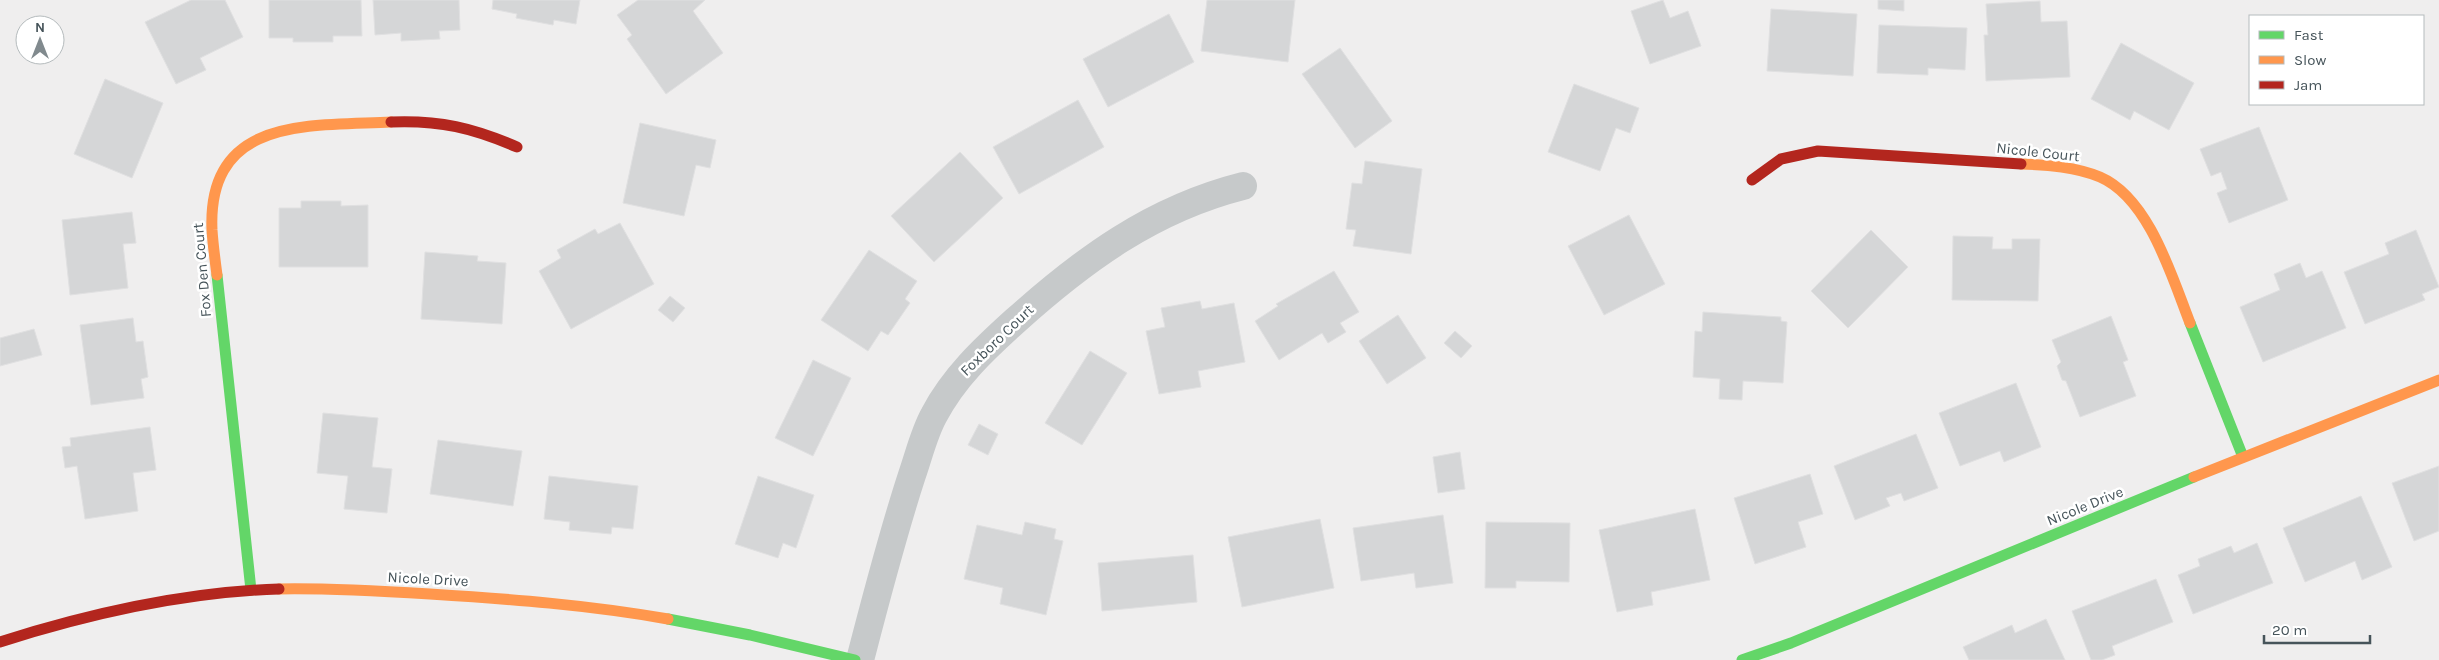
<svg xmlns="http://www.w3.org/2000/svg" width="2439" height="660" viewBox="0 0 2439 660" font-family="Karla,sans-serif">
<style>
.building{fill:#d5d6d7;stroke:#e0e0e1}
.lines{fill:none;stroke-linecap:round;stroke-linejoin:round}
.street{stroke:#c6c9ca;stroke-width:28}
.fast{stroke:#63d668;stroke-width:11}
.slow{stroke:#ff974d;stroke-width:11}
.jam{stroke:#b3261e;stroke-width:11}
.labels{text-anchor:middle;stroke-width:5;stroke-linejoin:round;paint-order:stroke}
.street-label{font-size:15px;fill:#46545a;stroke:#fff}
</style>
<rect width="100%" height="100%" fill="#efeeee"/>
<g class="building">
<polygon points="191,0 225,0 243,37 200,58 206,70 176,84 145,22"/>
<polygon points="269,0 361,0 362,36 333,36 333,42 293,42 293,38 269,38"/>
<polygon points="373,0 459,0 460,30 439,31 440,39 401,41 401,33 375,35"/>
<polygon points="493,0 580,0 576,24 554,20 553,25 516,18 517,14 492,9"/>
<polygon points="638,0 705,0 693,11 723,53 666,94 627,39 632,35 617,15"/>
<polygon points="1207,0 1295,0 1288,62 1201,51"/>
<polygon points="1663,0 1670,18 1688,11 1701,46 1650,64 1631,11"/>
<polygon points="1878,0 1904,0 1904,11 1878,9"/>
<polygon points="2040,1 2041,22 2067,21 2070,77 1986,81 1984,35 1988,35 1986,4"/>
<polygon points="1771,9 1857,14 1853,76 1767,71"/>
<polygon points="1169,14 1194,62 1108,107 1083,59"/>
<polygon points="1879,25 1967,28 1965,70 1928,68 1928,75 1877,73"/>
<polygon points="2121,43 2194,83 2169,130 2134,111 2130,120 2091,99"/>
<polygon points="1340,48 1392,121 1355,148 1302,74"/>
<polygon points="105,79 163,103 132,178 74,154"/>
<polygon points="1574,84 1639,108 1630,133 1616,128 1600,171 1548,152"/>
<polygon points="1078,100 1104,147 1019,194 993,147"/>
<polygon points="640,123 716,140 710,168 696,165 684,216 623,203"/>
<polygon points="2259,127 2288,200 2229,223 2217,193 2227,189 2221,172 2211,176 2200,149"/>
<polygon points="960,152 1003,198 934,262 891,216"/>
<polygon points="1365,161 1422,169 1411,254 1353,246 1356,230 1346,229 1352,183 1362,184"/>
<polygon points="301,201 341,201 341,206 368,205 368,267 279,267 279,208 301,208"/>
<polygon points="132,212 136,243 123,244 128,288 70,295 62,220"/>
<polygon points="1629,215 1665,284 1604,315 1568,246"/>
<polygon points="620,223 654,284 571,329 539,271 561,258 557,250 595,229 598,234"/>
<polygon points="1871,230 1908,267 1848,328 1811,291"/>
<polygon points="2416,230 2439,287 2422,294 2425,300 2365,324 2344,272 2389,254 2385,243"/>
<polygon points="1953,236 1993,237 1992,249 2012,249 2012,239 2040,239 2038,301 1952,300"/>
<polygon points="869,250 917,281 905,299 910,303 888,335 881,331 868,351 821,320"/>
<polygon points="425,252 478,256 477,261 506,263 502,324 421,319"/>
<polygon points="2300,263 2306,278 2322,271 2346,328 2263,362 2240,307 2280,290 2274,274"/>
<polygon points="1334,271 1359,312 1340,323 1346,332 1328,343 1322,333 1279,360 1255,321 1278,306 1276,304"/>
<polygon points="670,296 685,308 673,322 658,310"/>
<polygon points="1200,301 1202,309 1234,303 1245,362 1198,371 1201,387 1159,394 1146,331 1165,327 1161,308"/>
<polygon points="1703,312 1781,317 1781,321 1787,322 1783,383 1743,381 1742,400 1719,399 1720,379 1693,377 1695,331 1702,332"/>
<polygon points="1398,315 1426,358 1387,384 1359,341"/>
<polygon points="2111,316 2128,360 2123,362 2136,396 2080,417 2066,381 2062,380 2057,366 2061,362 2052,340"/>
<polygon points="133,318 136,342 143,341 148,377 141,379 144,398 91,405 80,325"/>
<polygon points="34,329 42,355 0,366 0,338"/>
<polygon points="1455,331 1472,346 1461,358 1444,343"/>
<polygon points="1090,351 1127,373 1082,445 1045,423"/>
<polygon points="813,360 851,378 813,456 775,438"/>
<polygon points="2016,383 2041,447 2004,462 2000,451 1960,466 1939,413"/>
<polygon points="323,413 378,418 372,467 392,469 387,513 344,509 348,476 317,473"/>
<polygon points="979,424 998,434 988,455 968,445"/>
<polygon points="150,427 156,470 133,473 138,511 85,519 77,466 65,468 62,447 71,446 70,438"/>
<polygon points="1916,434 1938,488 1904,501 1901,493 1886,498 1890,506 1855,520 1834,466"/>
<polygon points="438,440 522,451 513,506 430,494"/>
<polygon points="1460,452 1465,489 1438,493 1433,457"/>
<polygon points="2439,466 2439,531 2414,541 2392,483"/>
<polygon points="1810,474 1823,514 1798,522 1806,547 1755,564 1734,498"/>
<polygon points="549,476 638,486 633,529 612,527 611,534 569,530 570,522 544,519"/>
<polygon points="758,476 814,495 796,548 783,543 778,558 735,544"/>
<polygon points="2361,496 2392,567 2362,580 2355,561 2305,582 2283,528"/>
<polygon points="1695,509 1710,580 1651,592 1653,605 1617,612 1599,530"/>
<polygon points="1443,515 1453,583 1416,588 1414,573 1361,581 1353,528"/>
<polygon points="1320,519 1334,588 1242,607 1228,537"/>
<polygon points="1025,522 1056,529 1054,539 1063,541 1046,615 1000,604 1003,588 964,579 977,525 1022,535"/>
<polygon points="1486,522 1570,523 1569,582 1516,581 1516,588 1485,588"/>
<polygon points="2257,543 2273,583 2193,614 2178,575 2200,566 2198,559 2231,546 2234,553"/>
<polygon points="1193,555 1197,602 1102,611 1098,563"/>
<polygon points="2156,579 2173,622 2112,646 2115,655 2102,660 2091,660 2072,611"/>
<polygon points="2046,619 2065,660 1969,660 1963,647 2012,625 2015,633"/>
</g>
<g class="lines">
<path class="street" d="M 860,660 C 876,598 892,536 912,475 C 919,455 924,433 934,415 C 954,377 984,349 1015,321 C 1083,260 1152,209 1243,186"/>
<g class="fast">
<polyline points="217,275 251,590"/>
<polyline points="2190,323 2243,457"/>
<polyline points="668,619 750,635 855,660"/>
<polyline points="1742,660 1791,643 2194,477"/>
</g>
<g class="slow">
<path d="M 2021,164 C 2048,165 2076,167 2100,177 C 2149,198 2172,277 2190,323"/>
<path d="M 217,275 C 215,260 213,245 212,230 C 207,116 310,126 391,122"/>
<polyline points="2194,477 2439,380"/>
<path d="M 279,589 C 329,588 380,591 430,594 C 510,599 589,605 668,619"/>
</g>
<g class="jam">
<path d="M 391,122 C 440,120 473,128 517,147"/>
<polyline points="1752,180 1781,159 1818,151 2021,164"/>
<path d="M 0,642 C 91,613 183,592 279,589"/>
</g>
</g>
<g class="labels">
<g class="street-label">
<text transform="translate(2038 152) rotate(6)" y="5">Nicole Court</text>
<text transform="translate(202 270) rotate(-95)" y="5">Fox Den Court</text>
<text transform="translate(997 340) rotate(-44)" y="5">Foxboro Court</text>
<text transform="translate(2085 506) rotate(-22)" y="5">Nicole Drive</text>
<text transform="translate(428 579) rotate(3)" y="5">Nicole Drive</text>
</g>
</g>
<rect x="2249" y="15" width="175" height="90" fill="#ffffff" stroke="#b5bbbd"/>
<rect x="2259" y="31" width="25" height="8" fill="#63d668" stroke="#b5bbbd"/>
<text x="2294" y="40" font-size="15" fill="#46545a">Fast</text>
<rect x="2259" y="56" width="25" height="8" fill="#ff974d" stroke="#b5bbbd"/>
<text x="2294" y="65" font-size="15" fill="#46545a">Slow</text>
<rect x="2259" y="81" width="25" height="8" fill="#b3261e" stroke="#b5bbbd"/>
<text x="2294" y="90" font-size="15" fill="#46545a">Jam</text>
<g transform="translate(40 40)"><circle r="24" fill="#ffffff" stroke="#b5bbbd"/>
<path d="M0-4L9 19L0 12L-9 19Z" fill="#818a8e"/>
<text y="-8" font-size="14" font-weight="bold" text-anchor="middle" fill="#46545a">N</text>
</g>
<path d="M2264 635v8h106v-8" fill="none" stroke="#46545a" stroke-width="2.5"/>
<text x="2272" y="635" font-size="15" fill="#46545a" stroke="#ffffff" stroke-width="4" paint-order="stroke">20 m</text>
</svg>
